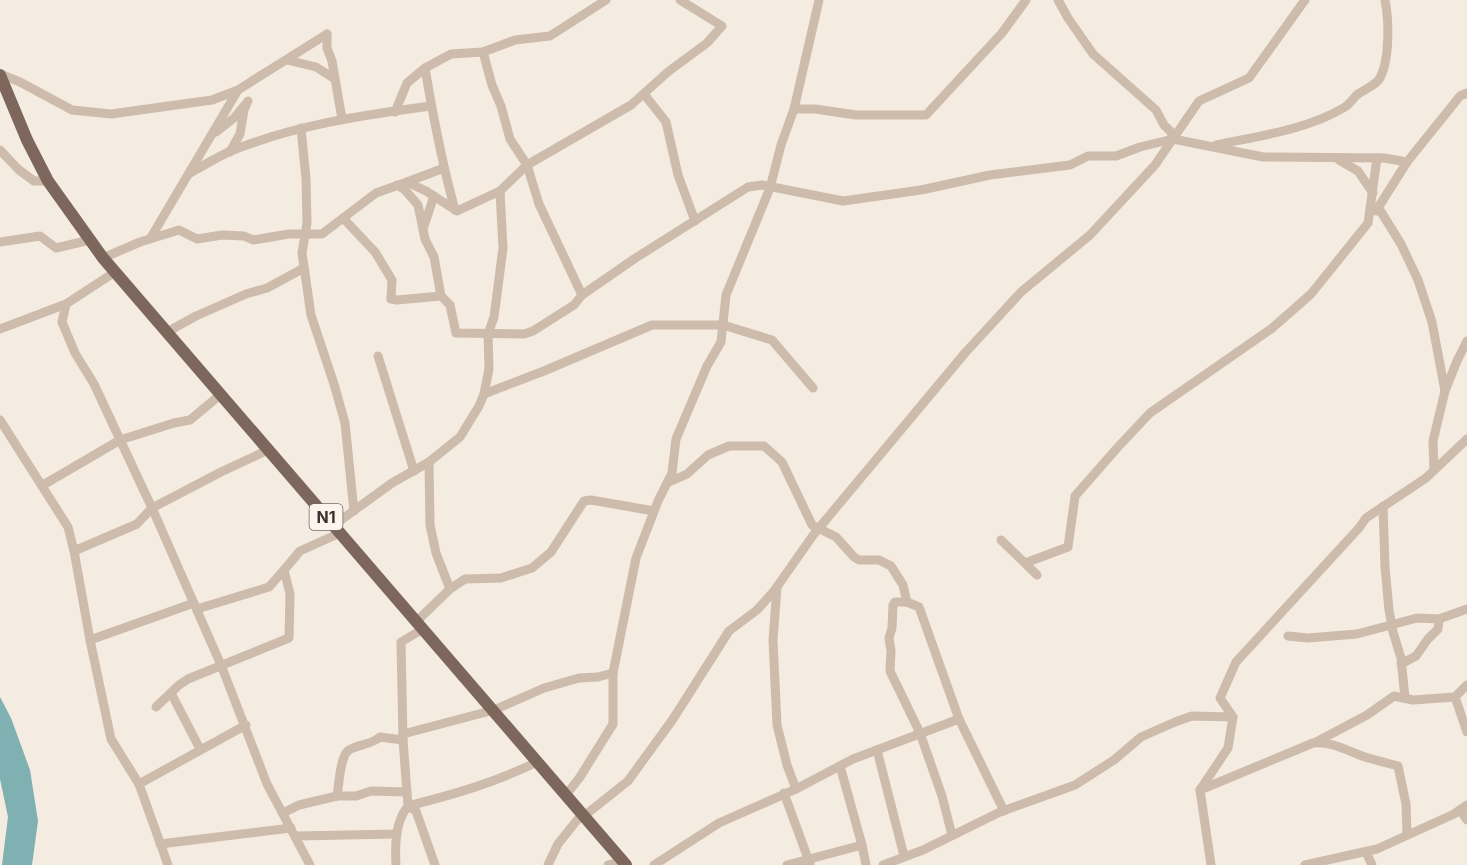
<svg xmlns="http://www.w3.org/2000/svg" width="1467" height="865" viewBox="0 0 1467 865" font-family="Inter,sans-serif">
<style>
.water{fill:#7fb0b2}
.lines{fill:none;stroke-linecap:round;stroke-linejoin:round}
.minor{stroke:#cdbbac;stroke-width:9}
.major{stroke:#7d675c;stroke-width:12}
.labels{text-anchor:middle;stroke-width:6;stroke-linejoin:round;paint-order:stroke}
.shield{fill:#fbf5ee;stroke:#756b66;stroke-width:1.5}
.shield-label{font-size:16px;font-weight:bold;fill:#3b302b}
</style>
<rect width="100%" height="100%" fill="#f4ebe1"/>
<polygon class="water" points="0,697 11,718 30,770 38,821 32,865 2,865 8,817 0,779"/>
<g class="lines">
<g class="minor">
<polyline points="1058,0 1068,18 1093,54 1156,110 1164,125 1171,132 1173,139"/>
<polyline points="327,34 327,48 332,61 342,119"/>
<polyline points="483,52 515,40 550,36 606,0"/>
<polyline points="287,60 316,67 335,79"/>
<path d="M 425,68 C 433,116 442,163 455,210"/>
<polyline points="0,74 20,82 72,110 111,114 212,100 238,90"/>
<polyline points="644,94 666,122 678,175 695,221"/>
<polyline points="794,109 815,109 856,115 926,115 1002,33 1026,0"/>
<polyline points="395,112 407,83 425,68 451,54 483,52 492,85 501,106 510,139 527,165 539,204 582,295"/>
<polyline points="301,128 306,179 307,223 302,253 311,315 334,384 345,423 354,511"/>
<polyline points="216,132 234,118 248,101 244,110 240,134 230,152"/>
<path d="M 1216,145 C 1258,136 1307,130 1345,107 C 1350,104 1353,98 1358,94 C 1365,89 1375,86 1380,78 C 1390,59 1389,20 1385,0"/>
<polyline points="0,150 19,170 34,181 48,181"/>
<polyline points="1339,160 1358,171 1373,193"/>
<path d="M 190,173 C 203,166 217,157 231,151 C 295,125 363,115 431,106"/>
<polyline points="407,182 444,168"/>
<polyline points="397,185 405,190 418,205 425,239 434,257 441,296"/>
<polyline points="1378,207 1401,244 1418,280 1432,322 1445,391 1433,441 1434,470"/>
<polyline points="1376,211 1407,162"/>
<polyline points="343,218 375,252 392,280 391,299 397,300 441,296 450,305 456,333 524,334 533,331 574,305 582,295 634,259 748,187 762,185 843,201 921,190 990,175 1070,165 1088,156 1116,156 1140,147 1173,139 1263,157 1384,158 1407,162 1460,96 1467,93"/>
<polyline points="424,226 434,196"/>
<polyline points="150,239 238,90 327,34"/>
<polyline points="0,242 40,236 56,248 90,240"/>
<polyline points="103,258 140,242 179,230 197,239 222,235 244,236 253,240 289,234 322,234 376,193 407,182 426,191 457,211 500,191"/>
<polyline points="66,304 62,322 75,353 94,384 152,508 221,665 267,784 310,865"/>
<polyline points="0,329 66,304 115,272"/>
<polyline points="167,332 196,316 246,294 267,288 304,268"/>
<polyline points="378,356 414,471"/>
<polyline points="1445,391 1457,361 1467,341"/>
<polyline points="484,394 544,371 652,325 723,325 772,340 813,388"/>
<polyline points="0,420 68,527 74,551"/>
<polyline points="667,483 687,474 708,455 729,446 764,446 782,462 812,525 836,537 854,557 859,560 879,560 891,566 903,585 907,602 919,607 959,719"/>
<polyline points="43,485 120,440 174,423 190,420 220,395"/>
<polyline points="1383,506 1385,567 1389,610 1393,632 1401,658 1405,698"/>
<polyline points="334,525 392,483 429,462 460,437 479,406 484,394 489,369 488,334 494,317 503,248 500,191 527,165 631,105 669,71 707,43 722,26 680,0"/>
<polyline points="1001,540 1037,575"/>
<polyline points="1025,563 1068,547 1075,496 1118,447 1150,413 1271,329 1311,294 1368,223 1377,158"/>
<polyline points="777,587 773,640 777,725 787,765 796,789"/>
<polyline points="450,589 465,579 501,578 532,568 551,552 584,501 591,500 654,511"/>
<polyline points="907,602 895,602 893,605 892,628 889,638 891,651 890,671 920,733 942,796 952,835"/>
<polyline points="197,609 269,587 284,570"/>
<polyline points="1439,619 1467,609"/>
<polyline points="417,621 450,589 436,553 430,525 429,462"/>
<polyline points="1288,636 1308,638 1357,634 1417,618 1439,619 1438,629 1428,639 1416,656 1401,664"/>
<polyline points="90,640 194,603"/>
<polyline points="171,693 200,749"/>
<polyline points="1455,697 1467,732"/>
<polyline points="156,707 179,685 188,679 289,638 290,594 284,570 300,551 340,533"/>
<polyline points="403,734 494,710 544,688 579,678 598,677 613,673"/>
<polyline points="1316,742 1367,715 1394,696 1413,700 1455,697 1467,685"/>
<polyline points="877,750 904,856"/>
<polyline points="840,766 862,845"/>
<polyline points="139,784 246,725"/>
<path d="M 1200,790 L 1313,743 C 1332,741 1347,751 1365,757 C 1375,760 1387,763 1398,766 L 1406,804 L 1407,834"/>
<polyline points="784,793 810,864"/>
<polyline points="566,795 580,777 613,724 613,673 636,558 658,501 672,473 676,439 707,366 721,342 726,295 770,188 781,145 794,109 819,0"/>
<path d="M 337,796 C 339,786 340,755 349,750 C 359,744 371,745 380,737 L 403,740"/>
<path d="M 408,806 C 455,794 494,783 537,762"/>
<polyline points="408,806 416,811 435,865"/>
<polyline points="1460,810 1467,820"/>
<polyline points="283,813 299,805 337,796 356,796 371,791 407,792"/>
<polyline points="584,816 628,781 673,719 729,631 757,610 774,591 814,534 965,353 1021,292 1090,235 1155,165 1199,101 1249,78 1305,0"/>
<polyline points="296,836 397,834"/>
<polyline points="160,844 291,828"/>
<polyline points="1366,852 1372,865"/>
<polyline points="168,865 139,784 111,739 90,640 74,551 137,524 152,508 221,472 268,450"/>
<path d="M 396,865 C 395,845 395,822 408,806 L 403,740 L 401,642 L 423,629"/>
<polyline points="548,865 558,844 582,814"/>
<polyline points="608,865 622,861"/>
<polyline points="654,865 719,823 796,789 853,759 959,719 1004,811"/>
<polyline points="787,865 862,845 866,865"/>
<polyline points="883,865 923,850 1000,812 1075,785 1114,760 1141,737 1175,722 1192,716 1233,717"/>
<polyline points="1211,865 1200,790 1228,748 1233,717 1220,698 1236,662 1359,528 1366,518 1426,478 1467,439"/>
<polyline points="1305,865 1377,849 1454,814 1467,805"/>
</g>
<polyline class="major" points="0,75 27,140 48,181 103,258 626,865"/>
</g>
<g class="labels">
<rect class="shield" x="309.5" y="504" width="33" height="26" rx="4.5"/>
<g class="shield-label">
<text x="326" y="523">N1</text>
</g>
</g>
</svg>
